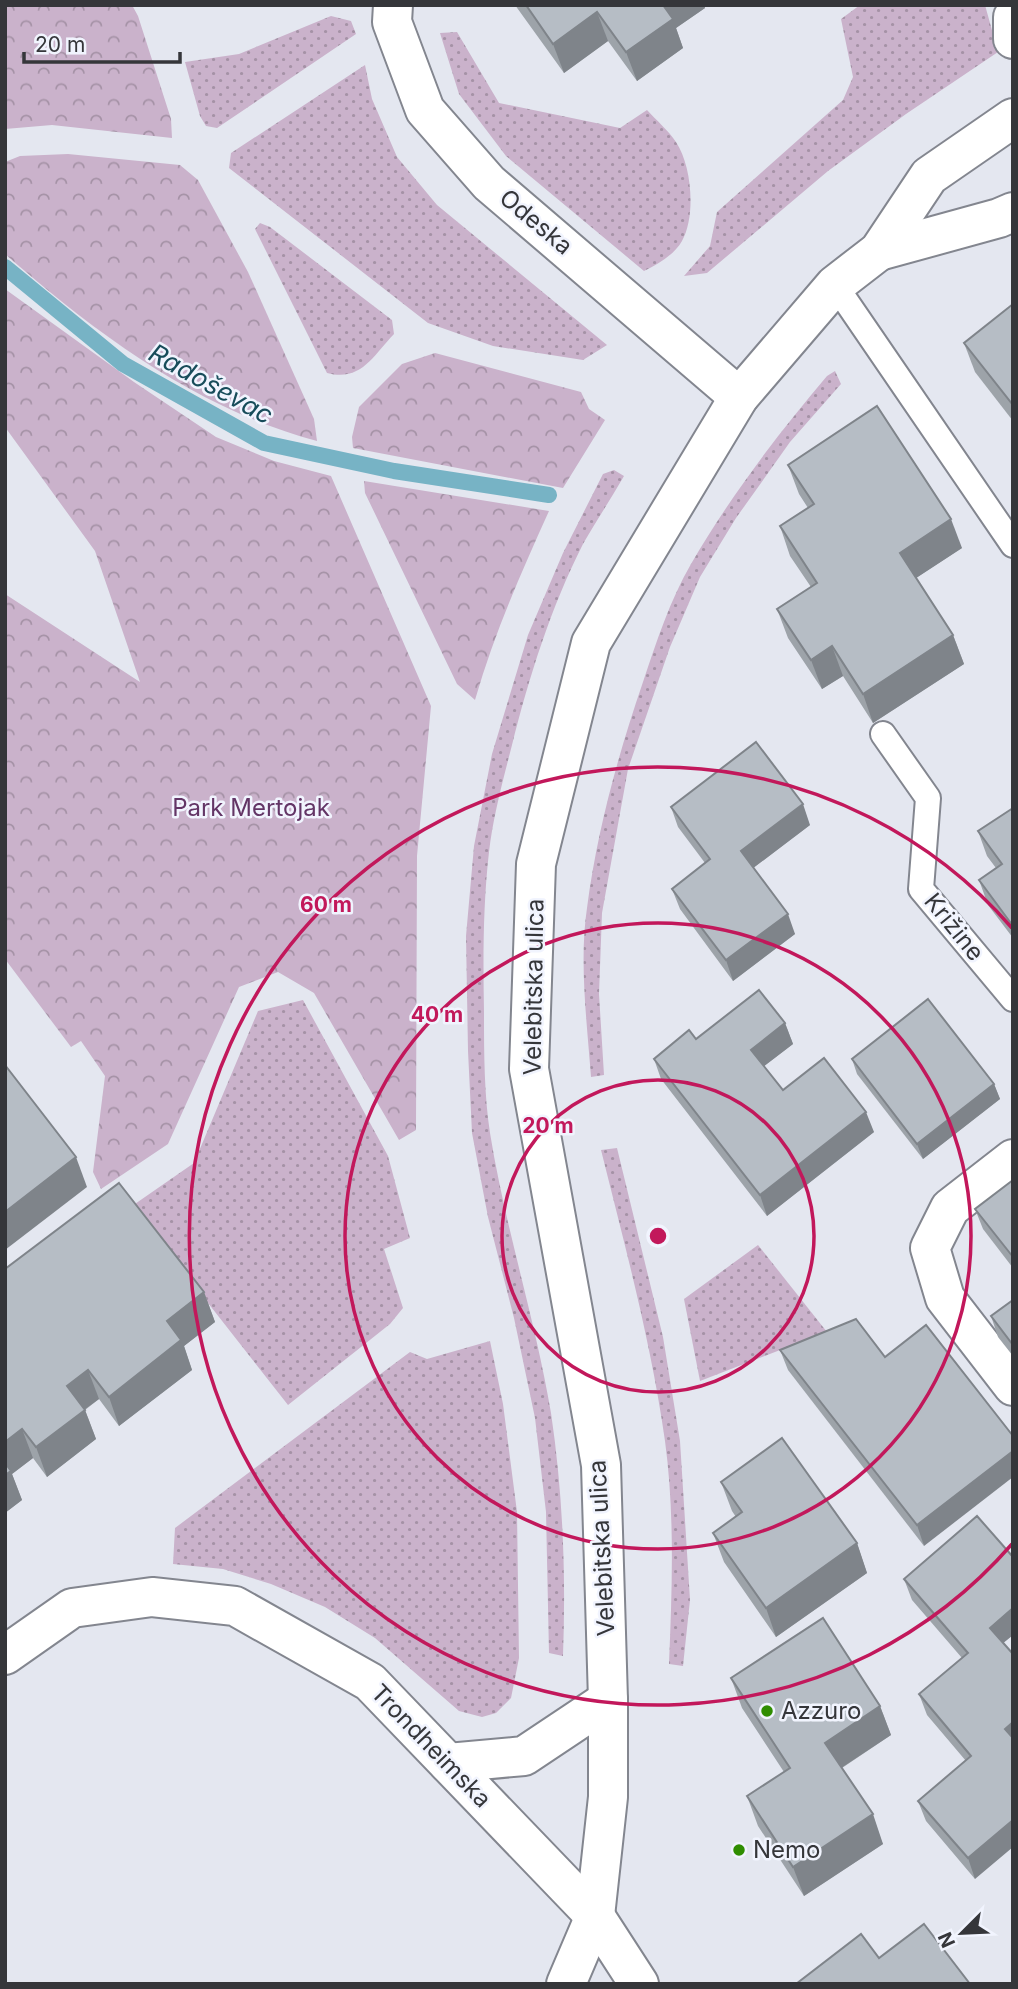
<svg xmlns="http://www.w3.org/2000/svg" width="1018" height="1989" viewBox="0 0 1018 1989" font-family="Inter,sans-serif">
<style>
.grass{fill:url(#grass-dots)}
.park{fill:url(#park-crowns)}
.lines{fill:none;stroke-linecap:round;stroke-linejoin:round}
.stream{stroke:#77b3c5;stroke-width:16}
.lane-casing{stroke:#83868f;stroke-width:28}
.street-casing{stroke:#83868f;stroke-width:42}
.secondary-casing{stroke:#83868f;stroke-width:42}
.lane{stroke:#fff;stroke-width:24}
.street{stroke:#fff;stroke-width:38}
.secondary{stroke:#fff;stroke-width:38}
.wall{fill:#9da3a9}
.shaded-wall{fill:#7f848a}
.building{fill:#b6bdc5;stroke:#7f848a;stroke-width:2}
.ring{fill:none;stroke:#c2185b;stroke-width:3.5}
.poi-dot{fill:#2f8d00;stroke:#f1f4fe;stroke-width:2.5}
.labels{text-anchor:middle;stroke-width:5;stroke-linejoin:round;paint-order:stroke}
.street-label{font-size:24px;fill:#35363a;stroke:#f1f4fe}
.park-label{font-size:24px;fill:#633566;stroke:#f1f4fe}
.poi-label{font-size:24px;fill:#35363a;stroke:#f1f4fe;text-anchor:start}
.water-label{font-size:26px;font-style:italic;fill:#184c5a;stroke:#f1f4fe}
.centre{fill:#c2185b;stroke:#f1f4fe;stroke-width:3.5}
.ring-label{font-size:21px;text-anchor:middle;font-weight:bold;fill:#c2185b;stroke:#f1f4fe;stroke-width:5;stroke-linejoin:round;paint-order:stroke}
</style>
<defs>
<pattern id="grass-dots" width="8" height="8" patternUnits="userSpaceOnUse" patternTransform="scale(1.75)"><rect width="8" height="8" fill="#cab2cb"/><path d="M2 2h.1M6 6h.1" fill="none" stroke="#a592a6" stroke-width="1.8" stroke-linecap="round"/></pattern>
<pattern id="park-crowns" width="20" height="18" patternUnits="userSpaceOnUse" patternTransform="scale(1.75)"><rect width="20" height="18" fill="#cab2cb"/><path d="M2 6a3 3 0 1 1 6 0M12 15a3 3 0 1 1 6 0" fill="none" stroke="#a592a6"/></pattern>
</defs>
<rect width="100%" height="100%" fill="#e4e7f0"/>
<g class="grass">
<polygon points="860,5 985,5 998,52 906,114 828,171 707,273 684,276 710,246 717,212 843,100 853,77 841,19"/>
<polygon points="331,16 351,21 356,34 217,128 206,126 200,116 185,62 239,54"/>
<path d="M 457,32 L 499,103 L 620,128 L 647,110 C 656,120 669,131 676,142 C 692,166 696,216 682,241 C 674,255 658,264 644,271 L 506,156 L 459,94 L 440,33 Z"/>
<polygon points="365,65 372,99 397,157 437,205 607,345 583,360 493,346 428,323 229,168 231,153"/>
<path d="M 260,223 L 270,227 L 392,320 L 394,334 C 373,356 361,382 327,373 L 255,229 Z"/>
<path d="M 835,371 L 841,384 L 790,442 L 761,483 L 736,518 L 700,577 L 670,647 L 628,769 L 602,913 L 599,994 L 604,1075 L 591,1077 C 587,1023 579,961 587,908 C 597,831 618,755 643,682 C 656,643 670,600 691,564 C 730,497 777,435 827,376 Z"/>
<path d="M 614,470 L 624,476 C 611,499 596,521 583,544 C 551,607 529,677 512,745 C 503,780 493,817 489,852 C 483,905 483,958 484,1011 C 484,1051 484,1093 490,1133 C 505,1227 535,1318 551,1413 C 563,1494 566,1574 563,1656 L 549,1653 L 546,1512 L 535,1418 L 514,1318 L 488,1217 L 472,1133 L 468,1051 L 466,936 L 474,846 L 492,754 L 528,635 L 563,553 L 603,474 Z"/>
<polygon points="303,1000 388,1156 410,1238 384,1249 403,1308 390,1324 288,1405 132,1206 194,1163 258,1011"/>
<path d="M 617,1148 L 663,1337 L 680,1441 L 690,1600 L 683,1666 L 669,1664 C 672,1590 675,1515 665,1441 C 651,1342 625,1246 601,1150 Z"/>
<polygon points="758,1245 827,1332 700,1381 684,1299"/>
<polygon points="490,1341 503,1404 517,1512 519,1658 511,1698 496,1713 482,1717 459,1711 375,1638 325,1607 271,1584 223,1569 173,1564 175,1528 410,1352 427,1359"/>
</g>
<g class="park">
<polygon points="5,5 132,5 138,16 171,119 172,138 52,125 5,129"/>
<path d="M 68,154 L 180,165 L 198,180 L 248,272 L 314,419 L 317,441 C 197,409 98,335 5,254 L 5,162 L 20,156 Z"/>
<polygon points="5,289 134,382 216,437 274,461 331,476 431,706 417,856 416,1130 399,1140 314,993 278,972 239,987 168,1144 101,1189 93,1172 105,1076 81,1041 71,1047 5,959 5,594 140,682 95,551 5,427"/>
<polygon points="435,353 581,392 589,409 605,420 563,488 353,448 352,437 359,407 402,364"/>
<path d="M 364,481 L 549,511 C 521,573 494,634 475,700 L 457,684 L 365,493 Z"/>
</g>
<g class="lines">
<polyline class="stream" points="5,267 123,364 264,443 394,471 549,495"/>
<defs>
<g id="lane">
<polyline points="835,285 1013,545"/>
<polyline points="883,734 928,798 921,889 1013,999"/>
</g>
<g id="street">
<polyline points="393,5 392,22 425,110 489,183 739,397"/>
<polyline points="1013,17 1013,39"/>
<polyline points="1013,1159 950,1208 930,1248 945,1298 1013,1386"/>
<polyline points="5,1655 72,1608 152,1597 235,1606 370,1682 595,1916 639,1984"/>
<polyline points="448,1763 524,1756 608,1700"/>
</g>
<g id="secondary">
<polyline points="879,251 999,218 1013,212"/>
<polyline points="566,1984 595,1916 608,1797 608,1700 601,1465 529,1069 536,864 591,643 739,397 835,285 879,251 929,176 1013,118"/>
</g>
</defs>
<use href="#lane" class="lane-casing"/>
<use href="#street" class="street-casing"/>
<use href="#secondary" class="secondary-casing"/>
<use href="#lane" class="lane"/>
<use href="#street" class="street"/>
<use href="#secondary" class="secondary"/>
</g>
<g class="wall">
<polygon points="515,5 704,5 705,8 676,28 683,48 637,81 608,41 564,73"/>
<polygon points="1013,304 1013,421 975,372 964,343"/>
<polygon points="788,465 962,548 916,578 953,635 964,664 873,723 843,676 822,689 788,638 777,609 811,587 790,556 780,526 808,508 799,494"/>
<polygon points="671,807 810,825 753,868 795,934 733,981 680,909 672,889 705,863 678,827"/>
<polygon points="1013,808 1013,938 988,905 979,880 996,868 987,856 978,831"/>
<polygon points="785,1023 793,1044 764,1066 783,1090 874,1132 767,1216 661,1079 654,1059 696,1039"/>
<polygon points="852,1059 994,1084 1000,1099 923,1159 857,1074"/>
<polygon points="1013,1180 1013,1268 983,1229 975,1209"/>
<polygon points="5,1269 204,1292 215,1322 184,1346 192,1370 119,1426 99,1399 85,1410 96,1439 47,1477 33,1458 12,1474 22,1500 5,1513"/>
<polygon points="1013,1300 1013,1356 998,1337 991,1316"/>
<polygon points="780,1350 885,1357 924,1546 788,1370"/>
<polygon points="721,1482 857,1543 867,1573 776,1637 724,1562 713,1533 736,1517 732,1511"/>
<polygon points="904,1579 1013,1635 1003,1643 975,1879 926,1821 918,1801 966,1761 927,1715 919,1694 962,1658 912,1600"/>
<polygon points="731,1678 880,1706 891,1735 842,1768 883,1844 804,1896 758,1826 747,1796 784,1772 742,1708"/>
</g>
<g class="shaded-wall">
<polygon points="662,5 704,5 705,8 676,28 683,48 637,81 626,52"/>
<polygon points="597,12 608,41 564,73 553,44"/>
<polygon points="951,519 962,548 910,582 900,553"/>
<polygon points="953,635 964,664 873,723 863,694"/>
<polygon points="832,646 843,676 822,689 811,660"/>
<polygon points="803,804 810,825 748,872 741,851"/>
<polygon points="788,914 795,934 733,981 726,960"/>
<polygon points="785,1023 793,1044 759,1070 751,1050"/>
<polygon points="994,1084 1000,1099 923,1159 917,1144"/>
<polygon points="866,1112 874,1132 767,1216 760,1195"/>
<polygon points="76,1157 87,1187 5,1250 5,1212"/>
<polygon points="204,1292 215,1322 184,1346 192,1370 119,1426 109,1397 167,1321"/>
<polygon points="88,1370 99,1399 77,1415 67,1386"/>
<polygon points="85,1410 96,1439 47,1477 36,1447"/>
<polygon points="22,1429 33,1458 12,1474 22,1500 5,1513 5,1442"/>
<polygon points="1013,1451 1013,1477 924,1546 917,1525"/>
<polygon points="857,1543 867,1573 776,1637 766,1608"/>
<polygon points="1013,1608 1013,1635 997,1648 990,1628"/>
<polygon points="880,1706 891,1735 835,1772 825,1743"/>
<polygon points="1013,1722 1013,1749 1005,1729"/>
<polygon points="873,1814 883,1844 804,1896 793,1867"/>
<polygon points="1013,1820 1013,1847 975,1879 968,1858"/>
</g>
<g class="building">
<polygon points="526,5 663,5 673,19 626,52 597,12 553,44"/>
<polygon points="1013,304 1013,405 964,343"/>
<polygon points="877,406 951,519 900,553 953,635 863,694 832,646 811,660 777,609 817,583 780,526 814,504 788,465"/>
<polygon points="756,742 803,804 741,851 788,914 726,960 672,889 710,859 671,807"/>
<polygon points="1013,808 1013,926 979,880 1002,864 978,831"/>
<polygon points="759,990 785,1023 751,1050 783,1090 824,1058 866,1112 760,1195 654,1059 689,1030 696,1039"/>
<polygon points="928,999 994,1084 917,1144 852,1059"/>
<polygon points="5,1065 76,1157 5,1212"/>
<polygon points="1013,1180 1013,1257 975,1209"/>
<polygon points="119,1183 204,1292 167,1321 181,1340 109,1397 88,1370 67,1386 85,1410 36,1447 22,1429 5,1442 5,1269"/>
<polygon points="1013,1300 1013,1345 991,1316"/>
<polygon points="856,1319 885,1357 926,1325 1013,1436 1013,1451 917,1525 780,1350"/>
<polygon points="782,1438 857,1543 766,1608 713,1533 742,1512 721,1482"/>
<polygon points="5,1463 11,1471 5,1475"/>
<polygon points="977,1516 1013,1557 1013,1608 990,1628 1013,1654 1013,1722 1005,1729 1013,1738 1013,1820 968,1858 918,1801 971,1756 919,1694 968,1653 904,1579"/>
<polygon points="823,1618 880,1706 825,1743 873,1814 793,1867 747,1796 790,1768 731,1678"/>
<polygon points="924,1924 970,1984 796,1984 861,1934 879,1958"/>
</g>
<g class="ring">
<circle cx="658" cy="1236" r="156"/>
<circle cx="658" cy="1236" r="313"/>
<path d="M1012 1544A469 469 0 1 1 1012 928"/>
</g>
<g class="poi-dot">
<circle cx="767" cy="1711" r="7"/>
<circle cx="739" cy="1850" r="7"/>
</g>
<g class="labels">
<g class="street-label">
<text transform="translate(536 222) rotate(40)" y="8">Odeska</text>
<text transform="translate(954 927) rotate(51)" y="8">Križine</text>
<text transform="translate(534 987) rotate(-89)" y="8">Velebitska ulica</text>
<text transform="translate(602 1548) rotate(-93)" y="8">Velebitska ulica</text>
<text transform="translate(431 1746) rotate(46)" y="8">Trondheimska</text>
</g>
<g class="park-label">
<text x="251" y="816">Park Mertojak</text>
</g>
<g class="poi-label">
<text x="781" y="1719">Azzuro</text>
<text x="753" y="1858">Nemo</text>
</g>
<g class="water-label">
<text transform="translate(211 384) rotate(29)" y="9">Radoševac</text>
</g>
</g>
<circle cx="658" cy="1236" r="10" class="centre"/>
<g class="ring-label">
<text x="326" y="912">60 m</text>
<text x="437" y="1022">40 m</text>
<text x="548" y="1133">20 m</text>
</g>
<rect width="1018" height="1989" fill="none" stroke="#35363a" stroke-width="14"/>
<g transform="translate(962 1933) rotate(246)" stroke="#f1f4fe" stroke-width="5" paint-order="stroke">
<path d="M0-5L12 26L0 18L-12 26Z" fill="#35363a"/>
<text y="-10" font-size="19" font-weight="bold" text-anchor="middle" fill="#35363a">N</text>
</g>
<path d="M24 52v10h156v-10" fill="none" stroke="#35363a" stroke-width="3.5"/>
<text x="35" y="52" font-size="21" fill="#35363a" stroke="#f1f4fe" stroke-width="5" paint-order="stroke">20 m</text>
</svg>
